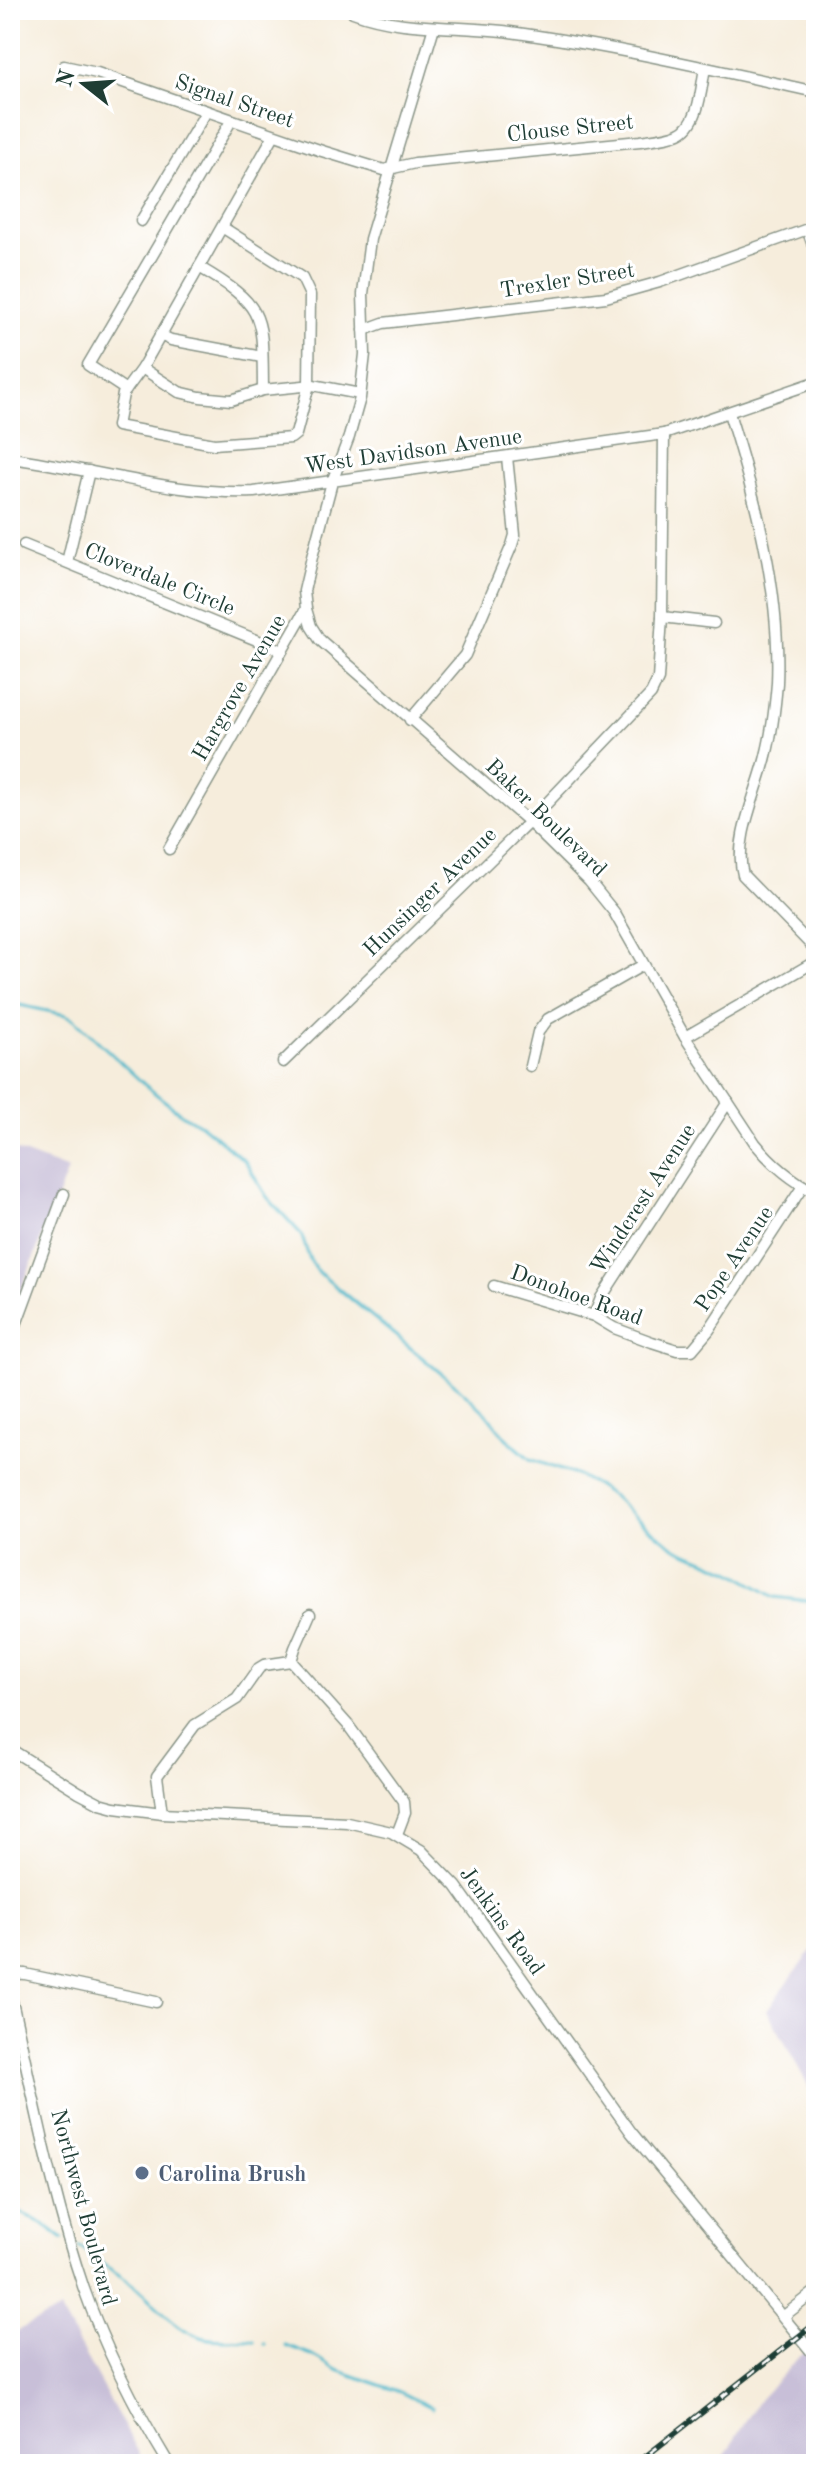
<svg xmlns="http://www.w3.org/2000/svg" width="826" height="2474" viewBox="0 0 826 2474" font-family="'Old Standard TT',serif">
<style>
.industrial{fill:#c8bfd8}
.lines{fill:none;stroke-linecap:round;stroke-linejoin:round}
.stream{stroke:#4db8ca;stroke-width:3}
.minor-casing{stroke:#8a9588;stroke-width:13}
.minor{stroke:#fff;stroke-width:10}
.rail-casing{stroke:#1f3d34;stroke-width:6}
.rail{stroke:#fff;stroke-width:3;stroke-dasharray:9;stroke-linecap:butt}
.service-dot{fill:#5c6f8a;stroke:#fff;stroke-width:3}
.labels{text-anchor:middle;stroke-width:6;stroke-linejoin:round;paint-order:stroke}
.street-label{font-size:22px;fill:#1f3d34;stroke:#fff}
.service-label{font-size:22px;font-weight:bold;fill:#4e5e75;stroke:#fff;text-anchor:start}
</style>
<rect width="100%" height="100%" fill="#fff"/>
<filter id="ink" filterUnits="userSpaceOnUse"><feTurbulence type="fractalNoise" baseFrequency=".0125" numOctaves="2"/><feDisplacementMap in="SourceGraphic" scale="16" xChannelSelector="R" yChannelSelector="G"/><feConvolveMatrix kernelMatrix="1 2 1 2 8 2 1 2 1" color-interpolation-filters="sRGB"/></filter>
<filter id="wash" filterUnits="userSpaceOnUse"><feTurbulence type="fractalNoise" baseFrequency=".006" numOctaves="4" result="noise"/><feDisplacementMap in="SourceGraphic" scale="32" xChannelSelector="R" yChannelSelector="G"/><feGaussianBlur stdDeviation="1.8" result="paint"/><feColorMatrix in="noise" values="0 0 0 0 0 0 0 0 0 0 0 0 0 0 0 0 0 1.4 0 .05"/><feComposite in="paint" operator="in"/></filter>
<g filter="url(#wash)">
<rect width="100%" height="100%" fill="#f6eddc"/>
<g class="industrial">
<polygon points="10,1148 68,1170 10,1318"/>
<polygon points="816,1944 816,2100 767,2010"/>
<polygon points="60,2310 145,2464 10,2464 10,2334"/>
<polygon points="816,2344 816,2464 728,2464 723,2458 759,2400 798,2358"/>
</g>
<g class="lines">
<g class="stream">
<polyline points="10,1003 66,1015 74,1019 146,1086 181,1114 203,1126 245,1161 267,1197 301,1234 310,1260 318,1272 459,1388 486,1413 506,1438 530,1459 576,1475 594,1484 614,1497 633,1515 674,1547 683,1551 730,1571 775,1597 816,1602"/>
<polyline points="10,2207 45,2225 63,2239"/>
<path d="M 79,2246 L 101,2260 L 104,2265 C 116,2273 128,2280 139,2290 C 160,2308 181,2335 210,2339 C 225,2341 239,2338 254,2341"/>
<polyline points="264,2344 265,2344"/>
<polyline points="285,2345 312,2355 337,2370 400,2392 432,2408"/>
</g>
</g>
</g>
<g filter="url(#ink)">
<g class="lines">
<defs>
<g id="minor">
<path d="M 352,10 L 353,12 C 403,31 458,25 510,32 C 613,46 715,70 816,92"/>
<path d="M 64,66 L 97,73 L 322,151 L 384,170 L 415,163 L 640,141 C 653,139 668,138 679,133 C 700,124 701,87 705,68"/>
<polyline points="141,221 206,112"/>
<polyline points="222,227 302,278 310,295 309,385 296,434 291,438 214,444 117,426 123,394 142,368 274,135"/>
<polyline points="807,229 816,253"/>
<path d="M 199,267 C 267,307 262,316 263,390"/>
<polyline points="364,330 383,323 606,297 660,282 816,226"/>
<polyline points="160,335 171,340 262,357"/>
<polyline points="142,368 179,392 200,397 231,400 263,390 313,385 360,394"/>
<polyline points="126,390 88,365 231,121"/>
<path d="M 729,413 C 756,500 781,592 777,683 C 775,707 772,733 766,756 C 758,791 733,840 743,875 L 816,950"/>
<path d="M 10,458 C 91,468 172,495 254,492 L 664,434 L 816,382"/>
<polyline points="24,545 281,650"/>
<polyline points="67,562 89,471"/>
<path d="M 306,609 L 311,626 L 320,640 L 529,822 L 589,881 L 614,912 L 685,1037 L 755,1143 C 771,1163 793,1181 816,1193"/>
<polyline points="662,617 714,623"/>
<polyline points="410,720 465,655 512,545 515,535 507,457"/>
<polyline points="169,849 306,609 304,591 312,557 332,482 349,437 360,398 365,354 363,294 370,239 434,27"/>
<polyline points="685,1037 816,961"/>
<polyline points="283,1062 529,822 651,694 658,679 662,617 664,434"/>
<polyline points="530,1066 538,1032 548,1019 643,965"/>
<polyline points="494,1286 594,1316 614,1328 652,1342 677,1350 692,1350 709,1330 803,1186"/>
<polyline points="594,1316 601,1298 728,1102"/>
<polyline points="10,1341 64,1194"/>
<polyline points="310,1614 295,1648 291,1661 348,1725 404,1802 405,1813 397,1834"/>
<polyline points="10,1749 79,1792 100,1803 115,1807 162,1813 347,1822 391,1832 421,1850 456,1886 631,2132 816,2357"/>
<polyline points="162,1813 157,1776 195,1725 237,1699 259,1668 264,1665 291,1661"/>
<polyline points="10,1973 25,1974 156,2002"/>
<path d="M 10,1993 C 33,2092 51,2193 84,2289 C 106,2351 135,2408 169,2464"/>
<polyline points="784,2316 816,2291"/>
</g>
</defs>
<use href="#minor" class="minor-casing"/>
<use href="#minor" class="minor"/>
<defs>
<polyline id="rail" points="636,2464 816,2323"/>
</defs>
<use href="#rail" class="rail-casing"/>
<use href="#rail" class="rail"/>
</g>
</g>
<circle class="service-dot" cx="142" cy="2173" r="8"/>
<g class="labels">
<g class="street-label">
<text transform="translate(235 100) rotate(19)" y="8">Signal Street</text>
<text transform="translate(570 127) rotate(-6)" y="8">Clouse Street</text>
<text transform="translate(567 279) rotate(-9)" y="8">Trexler Street</text>
<text transform="translate(413 450) rotate(-8)" y="8">West Davidson Avenue</text>
<text transform="translate(160 578) rotate(22)" y="8">Cloverdale Circle</text>
<text transform="translate(238 687) rotate(-60)" y="8">Hargrove Avenue</text>
<text transform="translate(547 817) rotate(44)" y="8">Baker Boulevard</text>
<text transform="translate(429 891) rotate(-44)" y="8">Hunsinger Avenue</text>
<text transform="translate(642 1198) rotate(-57)" y="8">Windcrest Avenue</text>
<text transform="translate(733 1258) rotate(-56)" y="8">Pope Avenue</text>
<text transform="translate(577 1294) rotate(20)" y="8">Donohoe Road</text>
<text transform="translate(503 1920) rotate(54)" y="8">Jenkins Road</text>
<text transform="translate(85 2207) rotate(75)" y="8">Northwest Boulevard</text>
</g>
<g class="service-label">
<text x="158" y="2181">Carolina Brush</text>
</g>
</g>
<rect width="826" height="2474" fill="none" stroke="#fff" stroke-width="40"/>
<g transform="translate(84 84) rotate(287)" stroke="#ffffff" stroke-width="6" paint-order="stroke">
<path d="M0-6L14 30L0 20L-14 30Z" fill="#1f3d34"/>
<text y="-12" font-size="22" font-weight="bold" text-anchor="middle" fill="#1f3d34">N</text>
</g>
</svg>
